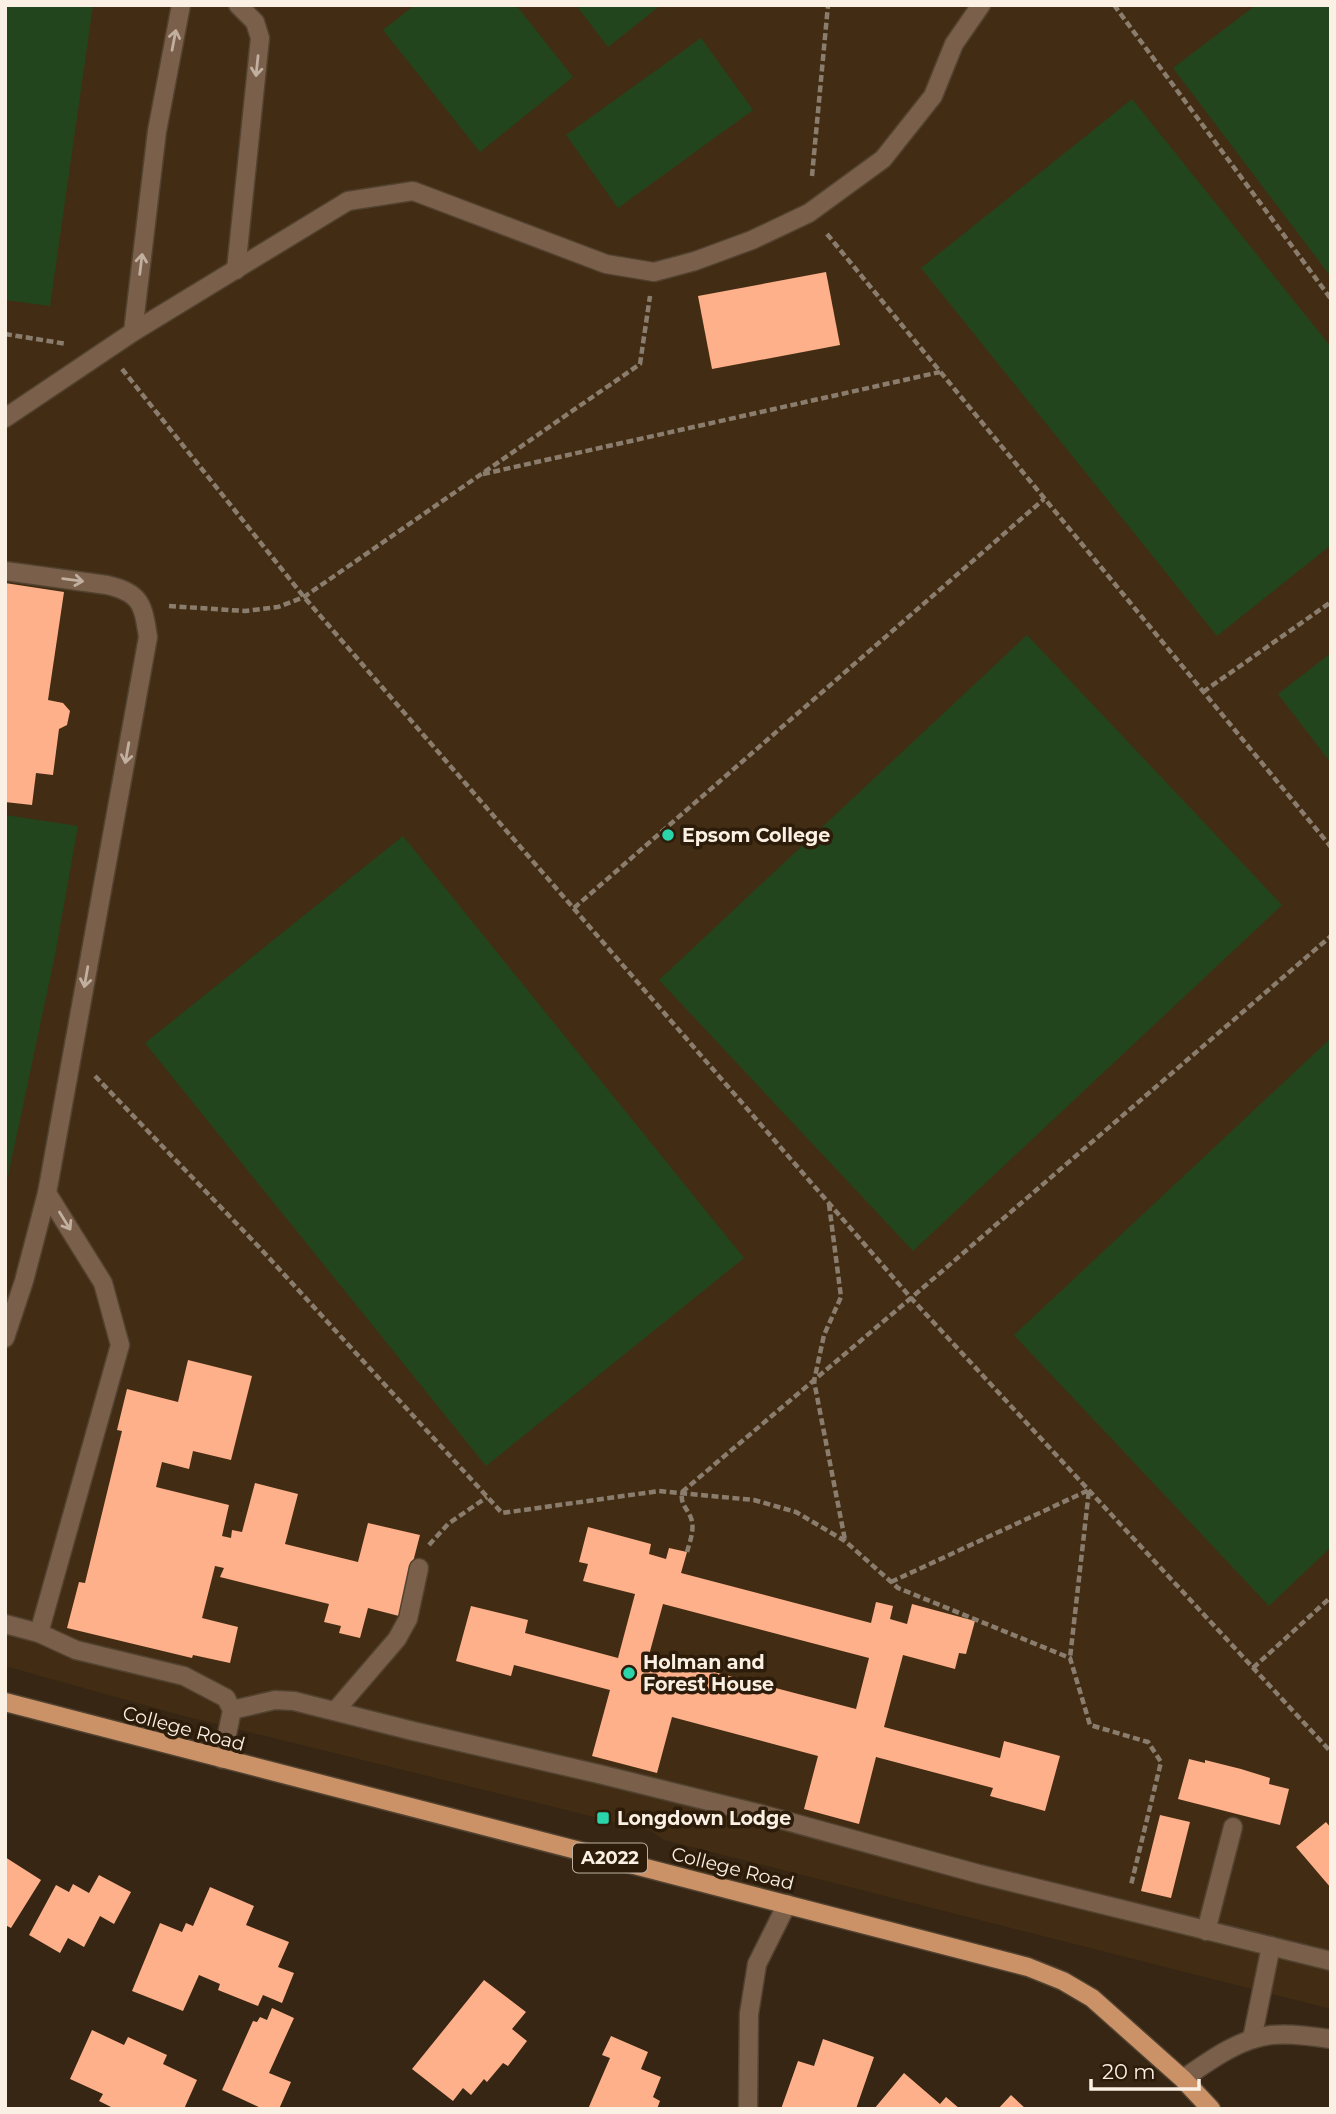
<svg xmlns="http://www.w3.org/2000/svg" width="1336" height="2114" viewBox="0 0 1336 2114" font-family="Montserrat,sans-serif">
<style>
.built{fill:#422d14}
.green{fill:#22451d}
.building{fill:#feb08b;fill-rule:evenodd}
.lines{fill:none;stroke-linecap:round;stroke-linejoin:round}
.service-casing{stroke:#524230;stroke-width:21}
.minor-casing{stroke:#524230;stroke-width:21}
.primary-casing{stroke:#524230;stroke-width:21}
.path{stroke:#8b7d6d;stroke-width:4.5;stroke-dasharray:7 3.5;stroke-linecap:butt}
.service{stroke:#7a5f4b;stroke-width:18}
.minor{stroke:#7a5f4b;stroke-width:18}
.primary{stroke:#cb9268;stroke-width:18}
.oneway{stroke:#c1af9f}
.poi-dot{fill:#2bd5ac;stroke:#2c1c09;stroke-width:2.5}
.labels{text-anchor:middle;stroke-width:7;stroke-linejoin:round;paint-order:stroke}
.shield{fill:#2c1c09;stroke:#bdb0a2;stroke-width:2}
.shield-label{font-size:18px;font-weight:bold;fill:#fbf0e4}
.poi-label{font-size:19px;font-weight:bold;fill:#fbf0e4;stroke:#2c1c09;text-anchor:start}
.street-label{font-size:19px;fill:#fbf0e4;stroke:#2c1c09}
</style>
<rect width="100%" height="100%" fill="#362613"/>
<polygon class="built" points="5,5 1331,5 1331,2009 664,1840 651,1831 180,1715 5,1666"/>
<g class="green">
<polygon points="5,5 93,5 50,306 5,300"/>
<polygon points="415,5 516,5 573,77 480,152 383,30"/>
<polygon points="576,5 661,5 608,47"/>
<polygon points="1256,5 1331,5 1331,277 1173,68"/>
<polygon points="701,38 753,110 618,208 566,135"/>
<polygon points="1132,99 1331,347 1331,545 1217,636 921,268"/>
<polygon points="1027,635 1282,905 913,1251 659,980"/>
<polygon points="1331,653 1331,763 1278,694"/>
<polygon points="5,815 78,826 55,955 5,1190"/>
<polygon points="403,836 744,1258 486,1466 145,1043"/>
<polygon points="1331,1038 1331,1547 1269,1606 1014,1335"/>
</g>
<g class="building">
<polygon points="826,272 840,345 712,369 698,296"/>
<polygon points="5,583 64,592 48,700 63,703 70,711 67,725 59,729 53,775 36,773 32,805 5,802"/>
<polygon points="188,1360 252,1376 231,1460 193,1451 189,1469 162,1462 156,1487 229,1505 222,1536 231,1538 232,1530 242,1532 255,1483 298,1494 285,1544 358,1562 368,1523 420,1535 399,1616 368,1608 360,1638 339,1633 341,1626 324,1622 329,1604 220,1577 224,1568 215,1566 202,1618 238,1627 230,1663 193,1655 192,1658 67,1628 79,1582 85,1583 122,1431 117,1430 127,1389 178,1402"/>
<path d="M 588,1527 L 651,1544 L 649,1554 L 666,1559 L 669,1548 L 687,1552 L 681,1573 L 871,1623 L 876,1602 L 893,1606 L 890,1619 L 907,1624 L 912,1604 L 975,1621 L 966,1654 L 959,1653 L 955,1669 L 903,1655 L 884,1727 L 1000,1758 L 1004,1741 L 1060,1756 L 1045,1811 L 990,1796 L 993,1788 L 876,1757 L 859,1824 L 804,1809 L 818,1756 L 672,1717 L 657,1773 L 592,1756 L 610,1690 L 514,1665 L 511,1676 L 456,1661 L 471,1606 L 528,1620 L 525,1633 L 618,1658 L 635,1594 L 583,1581 L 588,1564 L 579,1562 ZM 663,1604 L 869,1658 L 856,1709 L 649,1655 Z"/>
<polygon points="1189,1759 1205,1763 1205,1760 1241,1769 1270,1778 1269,1784 1289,1789 1280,1825 1178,1799"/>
<polygon points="1160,1815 1190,1822 1171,1898 1141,1891"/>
<polygon points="1326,1822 1331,1828 1331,1888 1296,1847"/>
<polygon points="5,1857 41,1880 11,1928 5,1925"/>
<polygon points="99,1875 131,1892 114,1924 100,1916 84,1947 68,1938 60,1953 29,1935 56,1885 69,1892 73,1884 89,1893"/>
<polygon points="210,1887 254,1906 246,1925 289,1942 278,1967 294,1973 282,2003 263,1995 258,2006 218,1990 220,1984 199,1975 183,2011 132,1991 160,1923 182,1932 186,1923 193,1926"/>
<polygon points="484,1980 526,2012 512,2029 527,2041 508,2066 503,2063 487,2082 484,2079 471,2095 463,2088 453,2101 412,2069"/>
<polygon points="272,2008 294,2018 269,2073 291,2082 279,2109 263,2109 222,2090 253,2021 257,2022 260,2017 267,2020"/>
<polygon points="92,2030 124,2045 128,2037 167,2055 163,2064 197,2080 184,2109 115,2109 99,2101 103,2094 70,2079"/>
<polygon points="611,2036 648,2052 641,2069 661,2077 653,2097 660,2101 657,2109 588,2109 610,2058 602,2055"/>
<polygon points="823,2039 874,2057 856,2109 781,2109 798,2061 814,2066"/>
<polygon points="904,2073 940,2104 946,2097 960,2109 874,2109"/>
<polygon points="1011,2095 1026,2109 998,2109"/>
</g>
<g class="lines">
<defs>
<g id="service">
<polyline points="236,270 260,38 255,22 238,5"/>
<polyline points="133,332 157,131 181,5"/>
<polyline points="5,418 133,332 348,201 413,191 606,264 654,272 695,261 752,240 809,213 883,159 933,96 954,44 981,5"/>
<path d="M 5,571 L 107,585 C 141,593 143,604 148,637 L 47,1193 L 103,1283 L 120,1345 L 39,1633 L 76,1650 L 184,1676 L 226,1698 L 232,1710 L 222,1759"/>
<polyline points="5,1338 24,1281 47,1193"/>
<polyline points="5,1624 39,1633"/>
<polyline points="232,1710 275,1700 294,1701 413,1731 599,1774 761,1814 979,1874 1331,1961"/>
<polyline points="335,1711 397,1639 408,1619 419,1568"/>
<polyline points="1206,1931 1233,1827"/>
<polyline points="1252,2039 1271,1946"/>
</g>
<g id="minor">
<path d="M 1183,2079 C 1209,2061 1238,2039 1271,2035 C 1289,2033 1312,2036 1331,2039"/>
<polyline points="748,2109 749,2014 757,1964 787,1904"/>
</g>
<polyline id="primary" points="5,1702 1028,1967 1063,1981 1092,1998 1183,2079 1211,2109"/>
</defs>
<use href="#service" class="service-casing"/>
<use href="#minor" class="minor-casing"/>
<use href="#primary" class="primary-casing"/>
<g class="path">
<polyline points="1114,5 1331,299"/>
<polyline points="812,176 828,5"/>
<polyline points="827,234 1331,847"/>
<polyline points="5,334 67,344"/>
<polyline points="122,369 304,597 911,1298 1331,1752"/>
<polyline points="483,474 940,372"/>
<polyline points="169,606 245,611 278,607 304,597 640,364 650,296"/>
<polyline points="1203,692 1331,602"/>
<polyline points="574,908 1044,499"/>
<polyline points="95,1076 259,1247 502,1513 659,1491 754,1500 796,1512 845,1541 898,1588 1070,1658 1090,1725 1148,1742 1161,1762 1131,1885"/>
<polyline points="829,1204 841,1297 824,1335 814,1381 845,1540"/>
<polyline points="429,1545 448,1524 487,1497"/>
<path d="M 687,1552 C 690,1541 695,1529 691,1518 C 687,1508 680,1504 682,1492 L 911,1298 L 1331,936"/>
<polyline points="891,1582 1089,1490 1070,1658"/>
<polyline points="1253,1668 1331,1597"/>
</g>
<use href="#service" class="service"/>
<use href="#minor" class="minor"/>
<use href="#primary" class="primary"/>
</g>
<defs><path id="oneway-shaft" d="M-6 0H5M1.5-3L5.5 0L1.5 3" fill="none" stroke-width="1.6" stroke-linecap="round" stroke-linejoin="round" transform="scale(1.75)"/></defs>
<g class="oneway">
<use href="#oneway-shaft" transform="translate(174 40) rotate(-79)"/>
<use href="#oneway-shaft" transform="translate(257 66) rotate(96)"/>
<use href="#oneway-shaft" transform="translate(141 264) rotate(-83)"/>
<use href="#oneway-shaft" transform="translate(73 580) rotate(8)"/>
<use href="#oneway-shaft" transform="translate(127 753) rotate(100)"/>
<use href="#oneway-shaft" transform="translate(86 977) rotate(100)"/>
<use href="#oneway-shaft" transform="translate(65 1221) rotate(58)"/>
</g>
<g class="poi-dot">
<circle cx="668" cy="835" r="7"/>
<circle cx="629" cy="1673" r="7"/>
<rect x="596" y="1811" width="14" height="14" rx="3.5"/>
</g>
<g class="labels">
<rect class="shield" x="573" y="1843.5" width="74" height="29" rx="5"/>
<g class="shield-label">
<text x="610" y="1864">A2022</text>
</g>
<g class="poi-label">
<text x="682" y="842">Epsom College</text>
<text x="643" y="1669">Holman and<tspan x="643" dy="22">Forest House</tspan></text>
<text x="617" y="1825">Longdown Lodge</text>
</g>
<g class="street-label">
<text transform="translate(184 1728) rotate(15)" y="7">College Road</text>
<text transform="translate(733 1868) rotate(14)" y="7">College Road</text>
</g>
</g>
<rect width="1336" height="2114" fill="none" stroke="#fbf0e4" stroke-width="14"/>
<path d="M1091 2079v10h108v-10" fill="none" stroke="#fbf0e4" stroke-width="3.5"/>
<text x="1102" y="2079" font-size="21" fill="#fbf0e4" stroke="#2c1c09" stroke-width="5" paint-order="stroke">20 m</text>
</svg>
